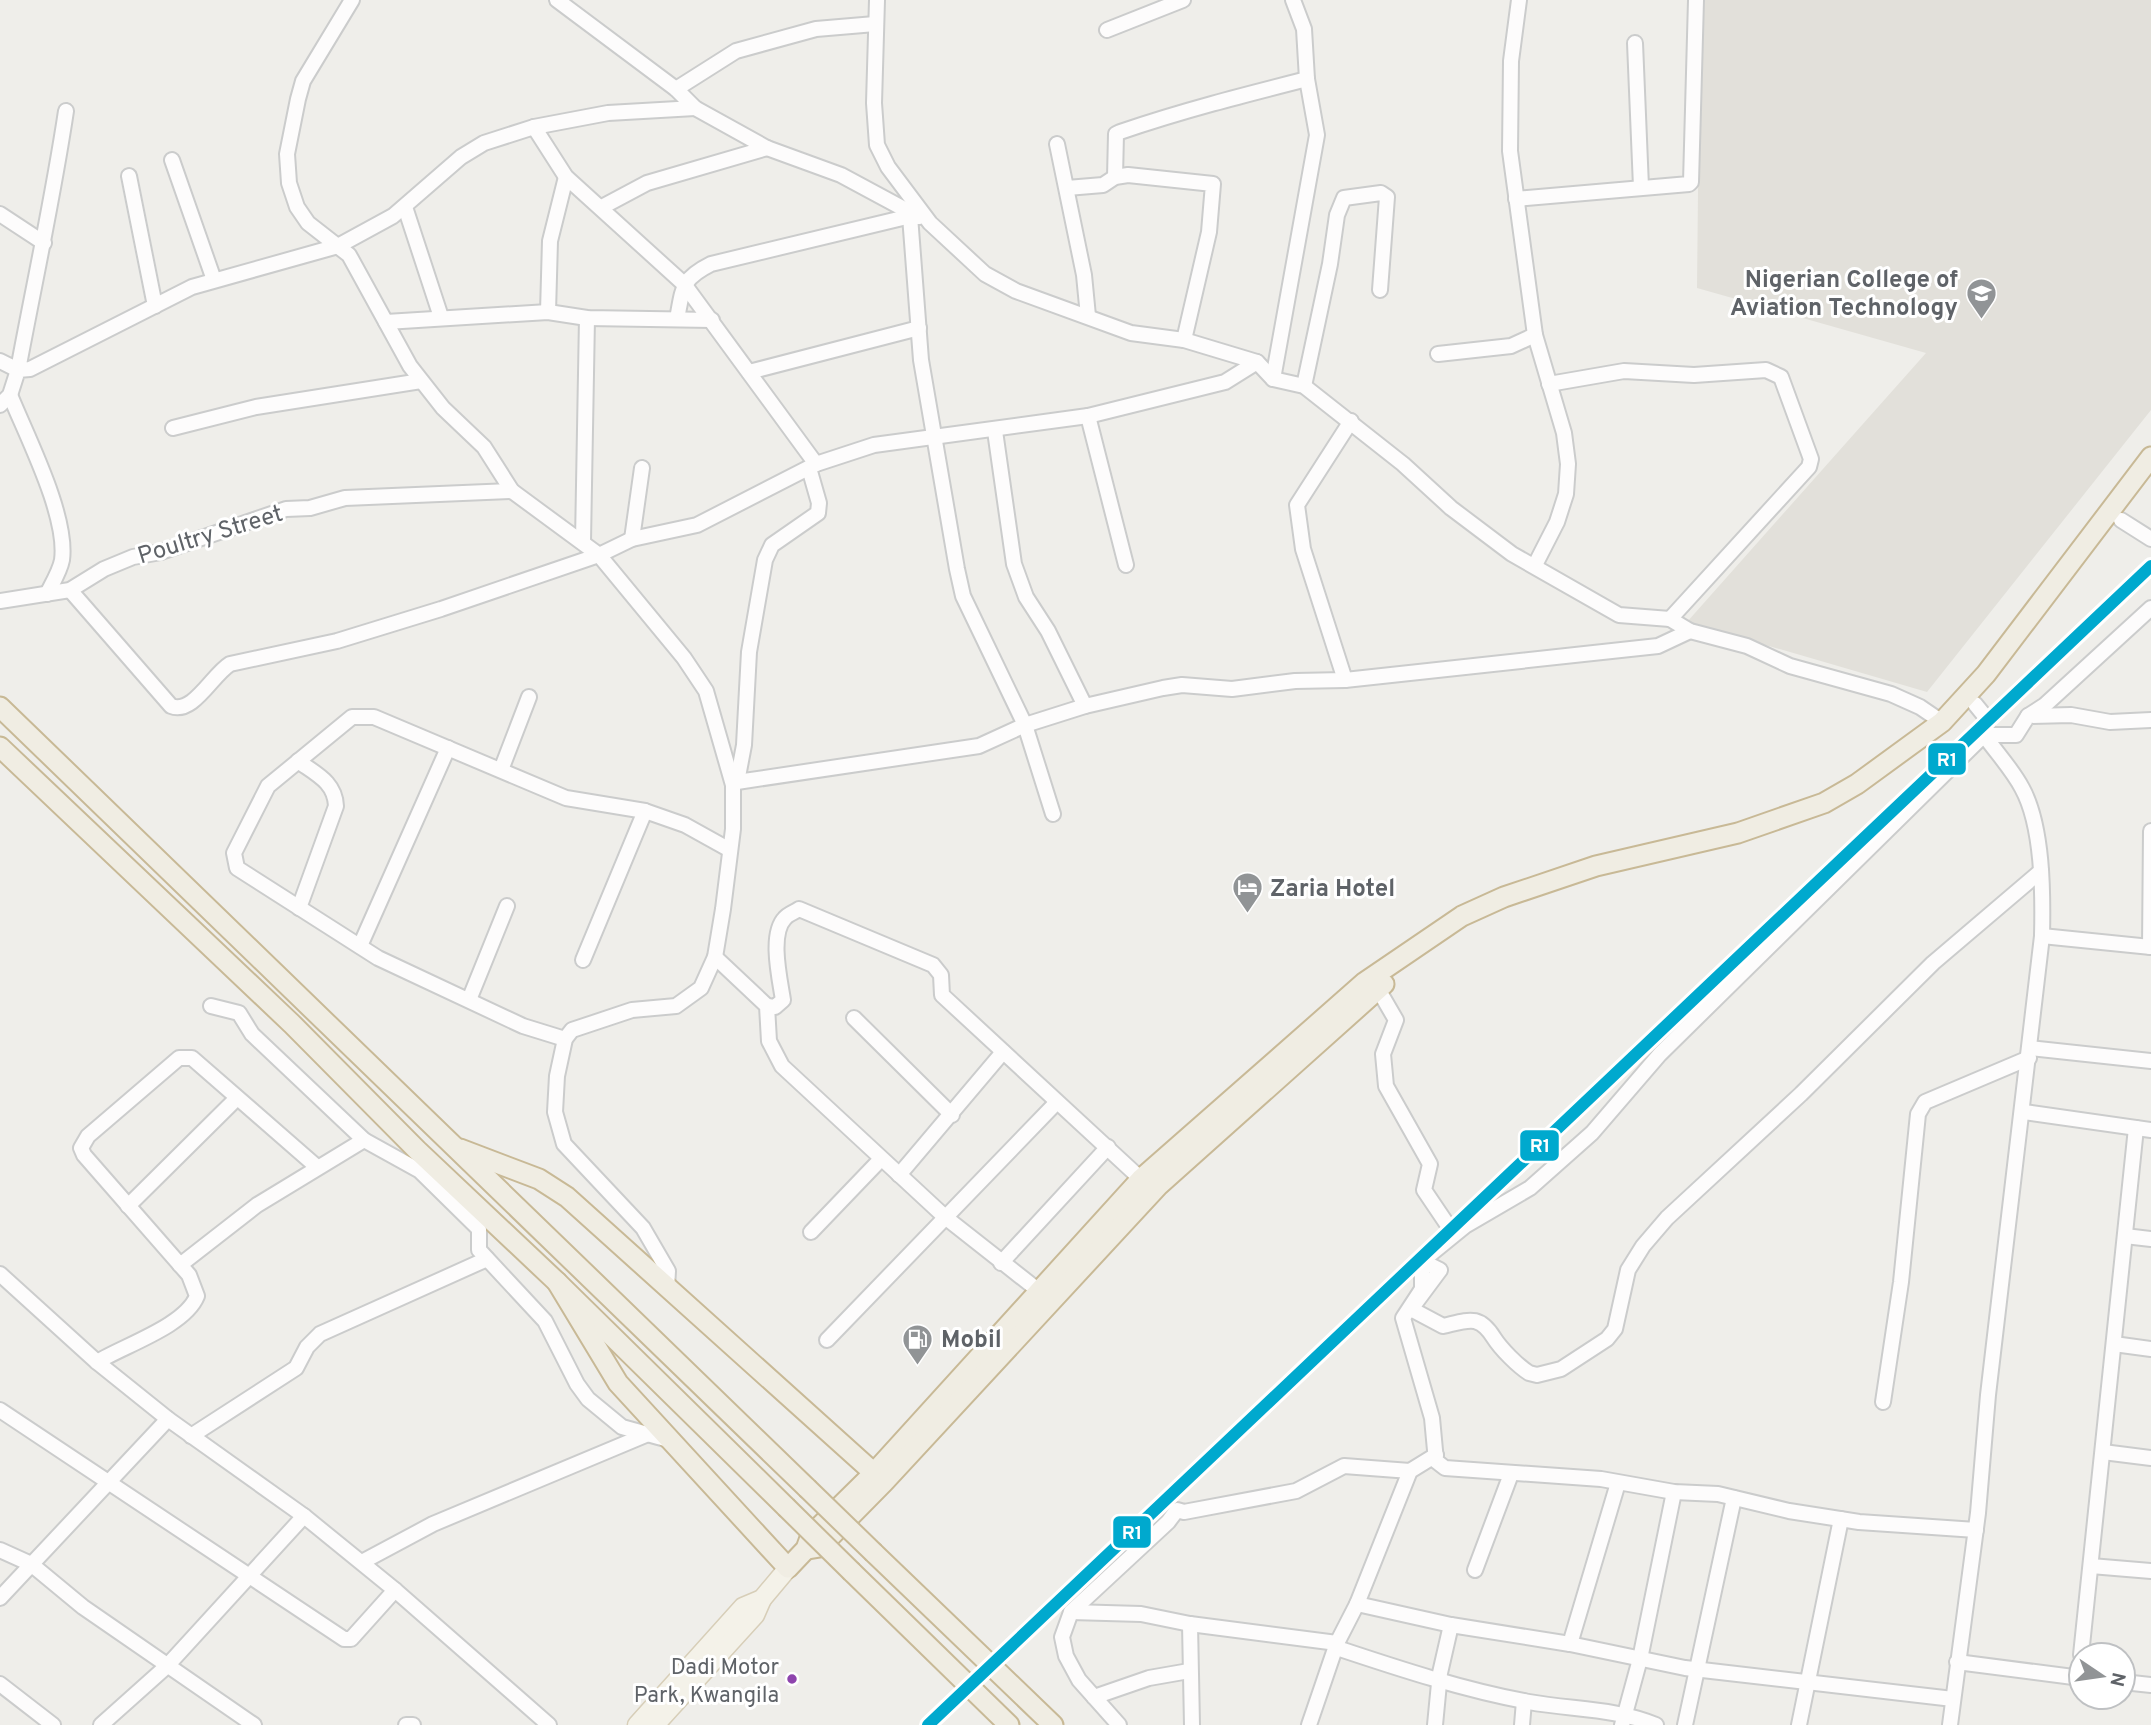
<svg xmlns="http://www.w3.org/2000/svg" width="2151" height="1725" viewBox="0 0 2151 1725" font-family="Overpass,sans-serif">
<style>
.education{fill:#e2e0da}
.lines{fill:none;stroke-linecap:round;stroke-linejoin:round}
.minor-casing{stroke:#cbcccc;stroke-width:18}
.major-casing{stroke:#d7ceb8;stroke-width:21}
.highway-casing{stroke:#c8b996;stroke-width:23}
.minor{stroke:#fdfcfc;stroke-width:14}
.major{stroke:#f4f2e9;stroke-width:18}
.highway{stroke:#f0ede3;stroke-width:19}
.highway-bridge-casing{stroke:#c8b996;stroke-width:23;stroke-linecap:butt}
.highway-bridge{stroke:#f0ede3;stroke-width:19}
.rail-1-casing{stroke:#fff;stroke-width:18}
.rail-1{stroke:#00a9ce;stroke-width:12}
.bus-dot{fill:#8e44ad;stroke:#fff;stroke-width:2.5}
.labels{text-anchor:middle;stroke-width:6;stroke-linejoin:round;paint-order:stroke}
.bus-label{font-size:22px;fill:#5f6368;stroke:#fff;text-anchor:end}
.poi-label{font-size:24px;font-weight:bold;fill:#5f6368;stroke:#fff;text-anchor:start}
.street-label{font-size:24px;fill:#5f6368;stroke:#fff}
.line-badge{stroke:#fff;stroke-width:2.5}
.badge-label{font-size:19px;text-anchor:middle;font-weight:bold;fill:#fff}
</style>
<rect width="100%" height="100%" fill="#efeeea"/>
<polygon class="education" points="1700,0 2151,0 2151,410 1927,692 1687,622 1926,353 1697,288"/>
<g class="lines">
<defs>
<g id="minor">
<polyline points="352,0 303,81 298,99 287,154 289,183 297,207 308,223 349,255 410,366 443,408 484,447 512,491 599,555 684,658 706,691 733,785 733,829 723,909 715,957 701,988 676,1006 632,1010 572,1030 565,1039 557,1076 555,1112 564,1144 643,1228 668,1271 667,1288"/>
<polyline points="557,0 676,89 695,108 767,148 841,175 919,217"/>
<polyline points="877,0 874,103 877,145 888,167 930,223 985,274 1016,291 1131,333 1184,340 1257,362 1273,379 1304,386 1403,464 1451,508 1512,554 1619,615 1670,619 1690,631 1747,646 1790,666 1891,694 1920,707 1942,722"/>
<polyline points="1519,0 1511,61 1510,151 1535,335 1564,433 1568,464 1566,494 1557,522 1535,565"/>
<polyline points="1107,30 1183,0"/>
<polyline points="1635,43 1641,187"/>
<polyline points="676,89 736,51 816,29 875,24"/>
<polyline points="534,127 566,177 684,284 816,464"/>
<polyline points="1057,144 1084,275 1088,316"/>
<polyline points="172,160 214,280"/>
<polyline points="129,176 155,306"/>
<path d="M 1115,177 L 1116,134 L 1120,132 C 1181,111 1244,95 1307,79"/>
<polyline points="1067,188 1103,185 1115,177 1128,175 1213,184 1209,232 1184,340"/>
<polyline points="1516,199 1689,184 1691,182 1696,0"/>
<polyline points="405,207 441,317"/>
<polyline points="602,207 647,183 767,148"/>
<polyline points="0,214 44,243"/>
<polyline points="910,216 921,360 957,569 963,596 1025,725 1053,814"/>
<polyline points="548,312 550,241 566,177"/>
<path d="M 677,319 C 683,288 681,279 711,264 L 915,215"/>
<polyline points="386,322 548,312 587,318 712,320"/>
<polyline points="1438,354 1511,346 1535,335"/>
<path d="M 0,361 L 18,370 C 34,284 53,198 66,111"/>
<polyline points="749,372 919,328"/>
<polyline points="1273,379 1317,135 1307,79 1304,29 1293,0"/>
<polyline points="1549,384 1624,371 1694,375 1766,370 1781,377 1811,459 1809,467 1670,619"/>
<polyline points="1304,386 1330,264 1337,215 1344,198 1381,193 1387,197 1380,290"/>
<path d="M 10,395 C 27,437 68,516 62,560 C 60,571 52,584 47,594"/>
<polyline points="0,405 10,395 18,370 30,369 192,287 338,246 393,216 461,157 484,143 534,127 608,113 695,108"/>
<polyline points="1088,416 1126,565"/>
<polyline points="173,428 256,407 421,381"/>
<polyline points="995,431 1014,564 1026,597 1048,631 1085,706"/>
<polyline points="2121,520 2151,539"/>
<polyline points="632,539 642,468"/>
<polyline points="583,541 587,318"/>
<path d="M 70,590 L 171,706 C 193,715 212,675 230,664 L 337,641 L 441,609 L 599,555 L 632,539 L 697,525 L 816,464 L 874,445 L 1088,416 L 1225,382 L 1257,362"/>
<polyline points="0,601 70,590 104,569 133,557 161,552 286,509 310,508 345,498 512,491"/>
<polyline points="1345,680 1303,549 1297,505 1351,421"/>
<polyline points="2028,716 2045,705 2151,608"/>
<path d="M 298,761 C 316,774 335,782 336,806 L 299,908"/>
<polyline points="501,770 529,697"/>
<polyline points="737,782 744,745 749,652 765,560 772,545 818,513 819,503 809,468"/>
<polyline points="733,785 737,782 979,746 1025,725 1085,706 1163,688 1182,685 1232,689 1295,681 1345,680 1658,646 1690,631"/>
<polyline points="2042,936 2151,947"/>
<polyline points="360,946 448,748"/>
<polyline points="2150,947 2151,831"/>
<polyline points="715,957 767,1006 769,1041 782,1066 945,1217 1039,1291"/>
<polyline points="583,960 645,811"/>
<polyline points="1378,989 1396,1020 1383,1054 1386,1086 1430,1164 1424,1190 1451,1230 1449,1238"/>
<polyline points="469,1000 507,906"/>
<polyline points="211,1006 239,1013 252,1034 364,1140 420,1171 479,1229 479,1250 545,1321 577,1384 588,1399 622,1427 669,1440"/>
<path d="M 767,1006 L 775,1007 L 783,1000 C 780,980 769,934 785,918 C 788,914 795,912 799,909 L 933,965 L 941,975 L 942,995 L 1141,1179"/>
<polyline points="854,1018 952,1115"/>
<polyline points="565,1039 523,1026 378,958 237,868 234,853 268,786 352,717 374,717 566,798 645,811 685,825 730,850"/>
<polyline points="2030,1048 2151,1061"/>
<polyline points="2024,1112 2151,1130"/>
<polyline points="899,1175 1003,1052"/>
<polyline points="128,1206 236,1099"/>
<polyline points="811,1232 881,1159"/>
<polyline points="2125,1236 2151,1239"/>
<path d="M 1422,1261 L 1440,1270 L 1411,1309 L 1443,1326 C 1469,1320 1479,1314 1494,1338 C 1501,1349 1518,1366 1529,1373 L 1537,1375 L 1561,1369 L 1607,1339 L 1615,1329 L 1628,1270 L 1643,1246 L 1667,1218 L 1801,1094 L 1933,963 L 2041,871"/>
<polyline points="1001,1263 1108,1147"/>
<polyline points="180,1265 257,1205 364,1140"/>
<polyline points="0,1274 97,1362 168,1419 304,1516 395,1590 549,1725"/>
<polyline points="827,1340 1056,1103"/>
<polyline points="2114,1344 2151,1349"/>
<path d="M 97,1362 C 125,1345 185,1326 197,1296 L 189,1275 L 84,1155 L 81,1148 L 88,1136 L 179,1058 L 192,1058 L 317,1167"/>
<polyline points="1883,1402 1901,1282 1918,1114 1925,1102 2029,1058"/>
<polyline points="0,1410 344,1639 351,1639 395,1590"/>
<polyline points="191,1436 296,1368 307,1347 320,1334 487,1259"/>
<polyline points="2103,1452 2151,1458"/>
<polyline points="1976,1530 1859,1522 1789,1511 1718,1494 1674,1492 1601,1479 1445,1468 1436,1461 1432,1418 1403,1318 1422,1289 1422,1261 1465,1226 1530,1188 1592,1133 1660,1054 1984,735 2016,735 2028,716 2071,715 2110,722 2151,720"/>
<polyline points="0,1550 31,1564 83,1607 254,1725"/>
<polyline points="362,1562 433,1524 648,1434"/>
<polyline points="2091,1566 2151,1571"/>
<polyline points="1475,1570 1511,1474"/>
<polyline points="0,1598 168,1419"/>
<polyline points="1357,1604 1451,1625 1570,1644 1685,1668 1953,1699"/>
<polyline points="1071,1612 1141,1614 1190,1624 1337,1643"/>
<polyline points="1190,1624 1192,1725"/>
<polyline points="1570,1644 1618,1483"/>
<path d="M 1337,1648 C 1400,1669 1464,1690 1529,1702 C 1573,1710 1615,1708 1656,1725"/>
<polyline points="2081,1655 2136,1128"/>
<polyline points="1957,1662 2081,1678"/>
<polyline points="2123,1682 2151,1685"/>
<polyline points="0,1684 53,1725"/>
<polyline points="1094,1697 1149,1678 1189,1671"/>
<polyline points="101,1725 167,1666 304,1516"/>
<polyline points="406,1725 413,1725"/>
<polyline points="1119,1725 1079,1680 1066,1656 1062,1637 1071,1612 1168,1522 1177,1510 1184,1512 1296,1491 1344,1466 1410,1471"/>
<polyline points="1309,1725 1337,1643 1357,1604 1410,1471 1436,1455"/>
<polyline points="1435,1725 1440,1673 1451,1625"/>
<polyline points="1522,1725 1524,1701"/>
<polyline points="1622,1725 1640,1659 1674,1492"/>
<polyline points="1685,1725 1734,1498"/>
<polyline points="1799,1725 1841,1519"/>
<path d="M 1950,1725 L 1978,1513 L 1988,1395 L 2042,936 C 2043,894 2043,826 2022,788 C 2012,769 1996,752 1984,735 L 1988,720 L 1975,704"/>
</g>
<g id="major">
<polyline points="637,1725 743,1607 762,1599 788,1568"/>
<polyline points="655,1725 755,1615 762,1599"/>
</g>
<g id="highway">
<polyline points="0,707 807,1488"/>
<polyline points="0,747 292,1024 417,1150 557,1282 786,1507"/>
<polyline points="460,1149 539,1179 567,1197 874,1473"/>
<polyline points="557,1282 618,1383 788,1568 806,1549 811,1535 874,1473 1141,1179 1365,982 1462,916 1504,897 1596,866 1738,833 1824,803 1857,784 1942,722 1986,674 2151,457"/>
<polyline points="808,1549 820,1547 884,1482 1158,1186 1384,984"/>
<polyline points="874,1553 1053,1725"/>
<polyline points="852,1572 1009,1725"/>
</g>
</defs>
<use href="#minor" class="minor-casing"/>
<use href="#major" class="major-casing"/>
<use href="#highway" class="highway-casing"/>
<use href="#minor" class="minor"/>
<use href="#major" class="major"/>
<use href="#highway" class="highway"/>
<defs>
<g id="highway-bridge">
<polyline points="807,1488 874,1553"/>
<polyline points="786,1507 852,1572"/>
</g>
</defs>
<use href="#highway-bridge" class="highway-bridge-casing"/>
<use href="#highway-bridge" class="highway-bridge"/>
<defs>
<polyline id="rail-1" points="928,1725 2151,566"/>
</defs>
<use href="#rail-1" class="rail-1-casing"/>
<use href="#rail-1" class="rail-1"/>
</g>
<defs>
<symbol id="school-pin" viewBox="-11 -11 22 30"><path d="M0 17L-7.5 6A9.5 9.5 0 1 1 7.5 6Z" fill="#919496" stroke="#fff"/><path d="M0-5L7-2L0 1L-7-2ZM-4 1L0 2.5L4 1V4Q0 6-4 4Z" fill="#fff"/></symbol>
<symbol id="hotel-pin" viewBox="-11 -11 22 30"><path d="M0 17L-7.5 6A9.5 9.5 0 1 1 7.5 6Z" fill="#919496" stroke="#fff"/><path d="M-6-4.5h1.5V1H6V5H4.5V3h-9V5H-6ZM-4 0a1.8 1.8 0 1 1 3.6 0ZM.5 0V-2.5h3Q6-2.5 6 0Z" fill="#fff"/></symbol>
<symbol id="fuel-pin" viewBox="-11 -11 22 30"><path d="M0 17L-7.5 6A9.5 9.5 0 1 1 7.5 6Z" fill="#919496" stroke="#fff"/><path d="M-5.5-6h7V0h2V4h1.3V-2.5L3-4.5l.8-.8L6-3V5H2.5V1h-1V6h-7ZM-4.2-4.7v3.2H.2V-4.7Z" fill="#fff"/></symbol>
</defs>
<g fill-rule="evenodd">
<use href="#school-pin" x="1964" y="276" width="35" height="47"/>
<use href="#hotel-pin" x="1230" y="870" width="35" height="47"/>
<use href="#fuel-pin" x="900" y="1322" width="35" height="47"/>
</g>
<circle class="bus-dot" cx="792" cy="1679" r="6"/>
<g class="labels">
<g class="bus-label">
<text x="779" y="1674">Dadi Motor<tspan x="779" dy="28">Park, Kwangila</tspan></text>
</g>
<g class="poi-label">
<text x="1958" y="287" text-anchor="end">Nigerian College of<tspan x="1958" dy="28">Aviation Technology</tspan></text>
<text x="1270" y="896">Zaria Hotel</text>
<text x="941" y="1347">Mobil</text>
</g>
<g class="street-label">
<text transform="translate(210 534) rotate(-17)" y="8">Poultry Street</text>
</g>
</g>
<g class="line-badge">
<rect x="1927" y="742" width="40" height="34" rx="7" fill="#00a9ce"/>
<rect x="1519" y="1129" width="41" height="33" rx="7" fill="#00a9ce"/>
<rect x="1112" y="1515" width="40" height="34" rx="7" fill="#00a9ce"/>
</g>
<g class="badge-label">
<text x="1947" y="766">R1</text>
<text x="1540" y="1152">R1</text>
<text x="1132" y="1539">R1</text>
</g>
<g transform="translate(2102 1676) rotate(103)"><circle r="33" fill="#ffffff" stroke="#bfc1c3" stroke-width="2"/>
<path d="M0-5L12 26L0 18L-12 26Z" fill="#919496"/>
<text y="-10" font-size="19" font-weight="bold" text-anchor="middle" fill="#5f6368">N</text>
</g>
</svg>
